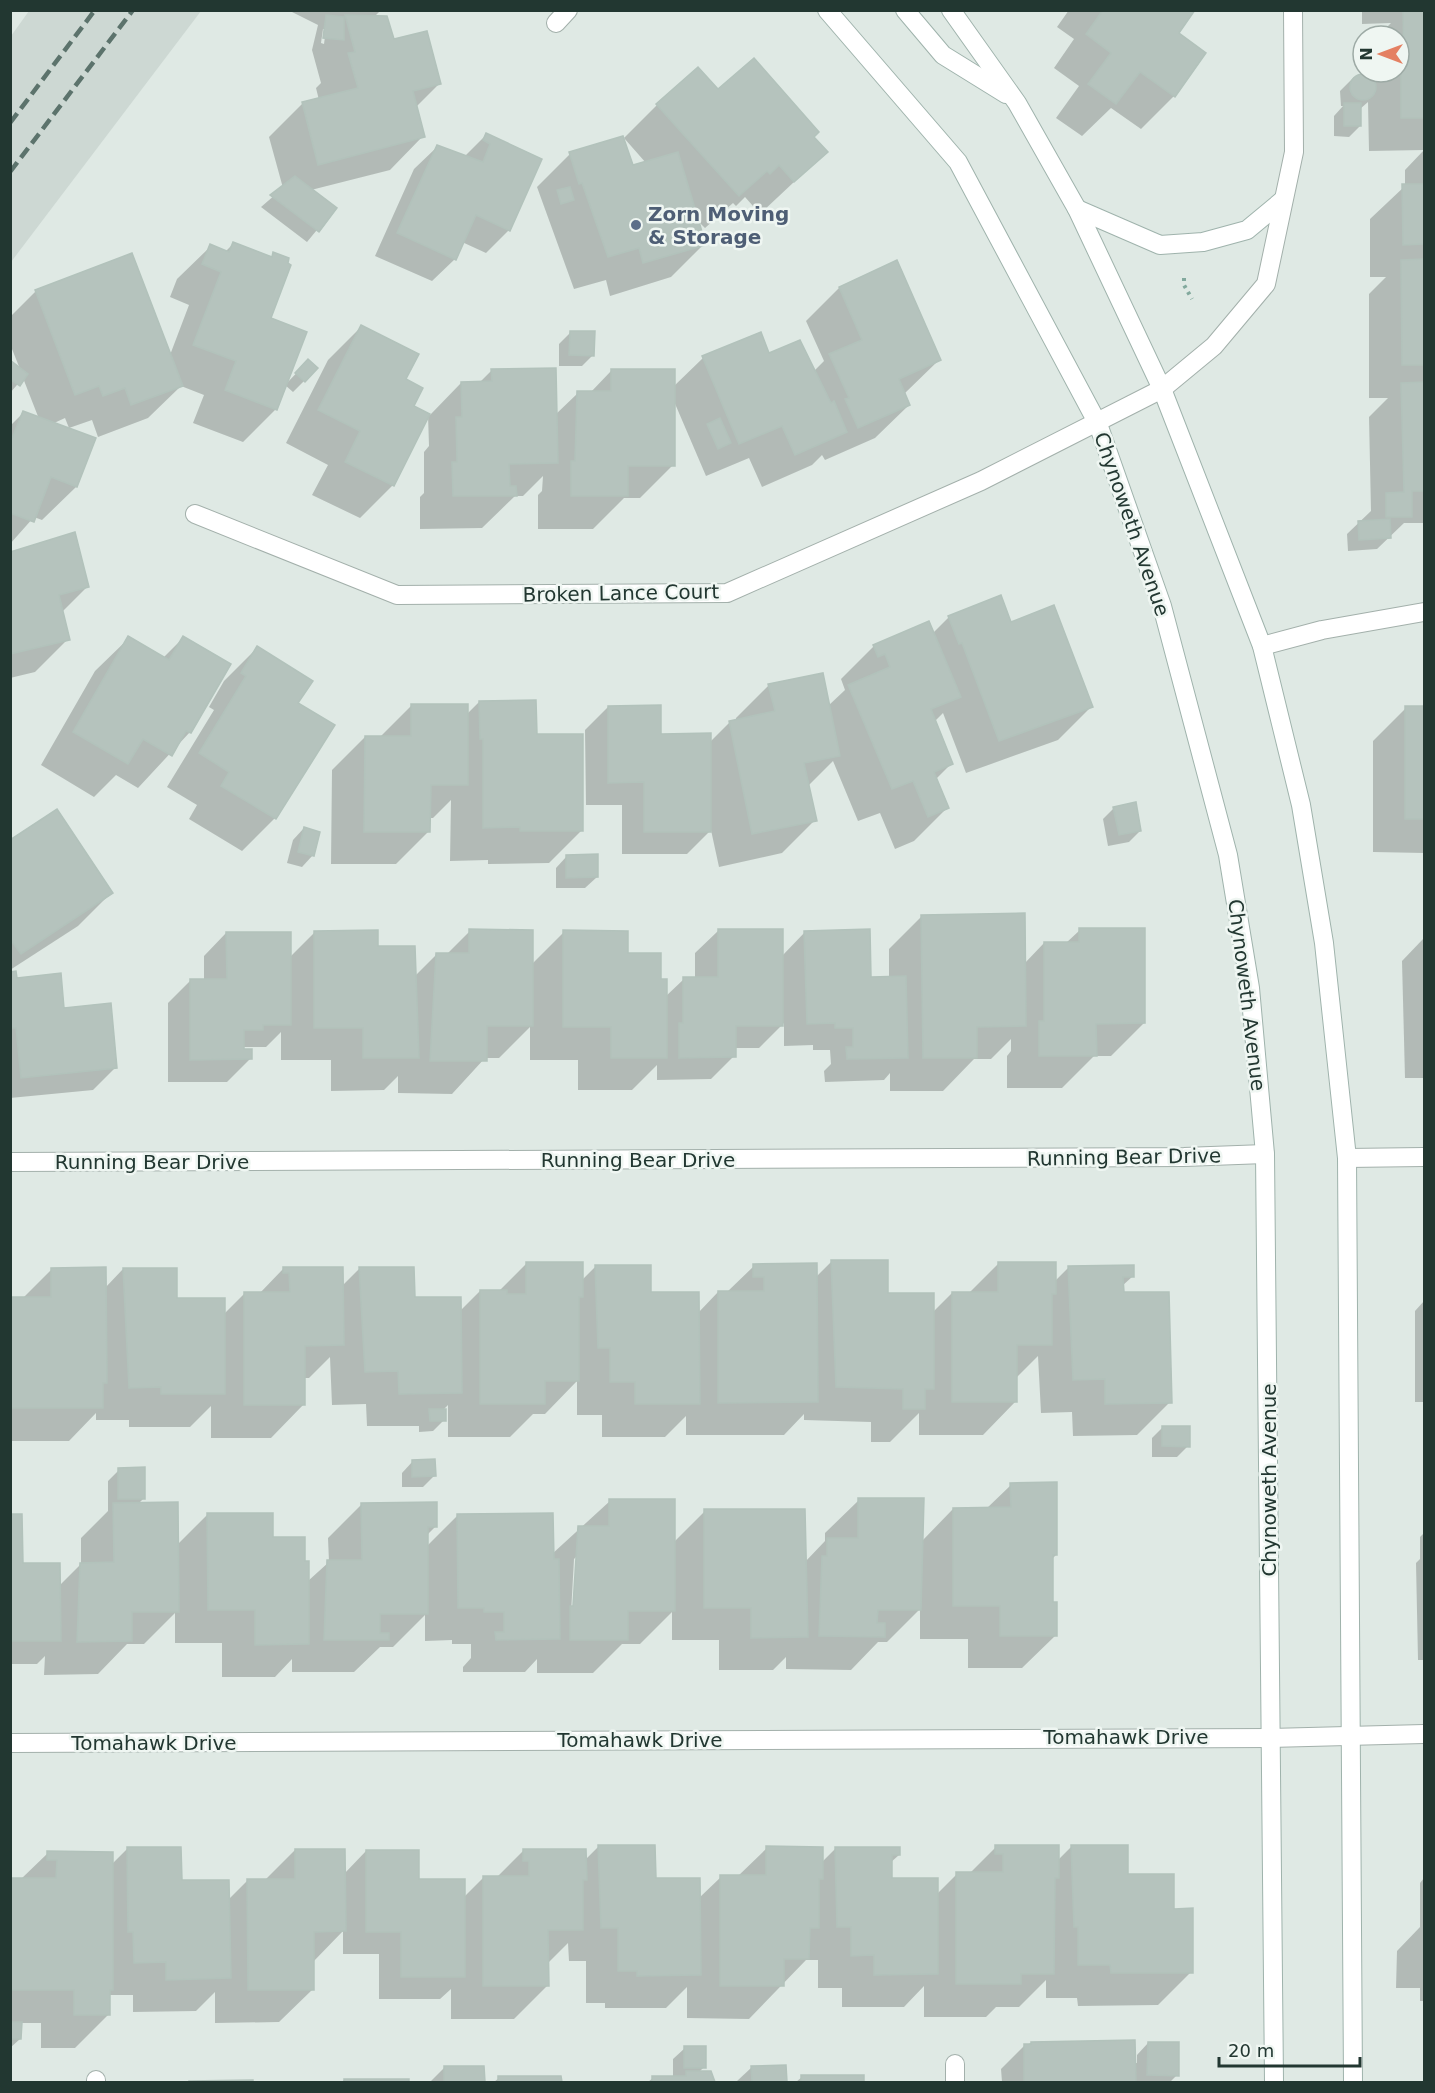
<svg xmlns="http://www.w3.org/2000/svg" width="1435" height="2093" viewBox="0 0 1435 2093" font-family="'DejaVu Sans',sans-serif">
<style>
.built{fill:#cdd8d3}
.shadow{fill:#0003;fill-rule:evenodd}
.building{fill:#b5c3bd;stroke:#b2c2bb;stroke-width:1.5}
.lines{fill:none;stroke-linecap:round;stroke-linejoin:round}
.street-casing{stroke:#a3b0ab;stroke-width:20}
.secondary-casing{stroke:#9fb3ac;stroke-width:20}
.path{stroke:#82a99d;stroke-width:4;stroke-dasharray:3 4.5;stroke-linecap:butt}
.street{stroke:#fff;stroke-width:18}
.secondary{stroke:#fff;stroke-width:18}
.rail{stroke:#5c736c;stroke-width:4.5;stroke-dasharray:12 6;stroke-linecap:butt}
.service-dot{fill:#5c6f8a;stroke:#eff6f2;stroke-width:2}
.labels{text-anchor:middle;stroke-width:5;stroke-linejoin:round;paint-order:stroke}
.service-label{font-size:20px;font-weight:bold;fill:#4e5e75;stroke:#eff6f2;text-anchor:start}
.street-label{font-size:20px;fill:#223731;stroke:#eff6f2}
</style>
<rect width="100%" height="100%" fill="#dfe9e4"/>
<polygon class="built" points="29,11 201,11 11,262 11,36"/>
<g class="shadow">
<path d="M 288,10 L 381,10 L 374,17 L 393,41 L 439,84 L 416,107 L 423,136 L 390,170 L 311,190 L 335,208 L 307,242 L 261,207 L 283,188 L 269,137 L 302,104 L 319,100 L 316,88 L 321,83 L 312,50 L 318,25 ZM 323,29 L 326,29 L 324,44 L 321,43 Z"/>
<polygon points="1069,10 1193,10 1177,34 1174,96 1141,129 1111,108 1082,136 1056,118 1079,86 1054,68 1074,39 1057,27"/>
<polygon points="1362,10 1424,10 1424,150 1369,151 1368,102 1360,109 1360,126 1349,137 1334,136 1334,116 1343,106 1341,106 1340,91 1354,77 1371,76 1371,72 1399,72 1399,36 1378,36 1391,23 1362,24"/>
<polygon points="718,91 812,137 826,152 760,214 745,197 736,206 733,203 705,228 696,219 704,244 671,277 610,296 606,280 574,289 537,187 570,154 632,167 646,163 624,138 657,105"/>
<polygon points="486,135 540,159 509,230 486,253 462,242 455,259 432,281 375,256 414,169 437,147 464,157"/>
<polygon points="1424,150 1424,523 1404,523 1377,549 1348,551 1347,534 1371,511 1369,417 1388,398 1369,398 1369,294 1386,277 1370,277 1370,219 1405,186 1405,170"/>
<polygon points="233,244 270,258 274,254 269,319 286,384 308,361 304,381 293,392 285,385 276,409 243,442 193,423 204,395 181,386 148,418 98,437 92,420 69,428 65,418 52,424 94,439 76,487 42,520 34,517 10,544 10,426 23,413 39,419 23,378 10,393 10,362 20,369 10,344 10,317 36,291 170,355 189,305 170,297 177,279 211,246 225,252"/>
<polygon points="839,288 939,360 904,394 909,405 875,438 825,460 822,455 812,465 762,487 749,458 706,476 673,399 673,465 640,498 624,498 593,529 538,529 538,495 542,491 543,476 523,496 515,496 482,528 420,529 420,497 424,493 424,452 429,446 428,415 393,485 360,518 312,495 328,465 286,443 328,360 361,327 404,380 412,406 430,415 461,383 479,383 492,370 555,415 578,393 590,393 611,371 673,387 703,358 768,355 814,371 824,361 806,321"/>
<polygon points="571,332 593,355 582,366 559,366 559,344"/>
<polygon points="10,554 87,587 62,612 68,639 35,672 10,678"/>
<polygon points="949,617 1010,623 1091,707 1058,740 966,773 943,713 934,722 952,763 935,780 947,808 914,841 895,849 880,813 858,821 833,761 808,786 815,820 782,853 719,867 711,830 687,854 622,854 622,805 586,805 585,730 608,707 660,735 709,743 729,723 736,721 736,718 769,685 828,706 845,690 841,679 874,646 933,633"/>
<polygon points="129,638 163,658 183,638 190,732 138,788 116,775 94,797 41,765 95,671"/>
<polygon points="257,648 296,703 333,726 275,818 242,851 189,819 197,805 167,787 214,710 209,707 224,681"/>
<polygon points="479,702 535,736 582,830 549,863 488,864 488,860 450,861 451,800 433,818 429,818 429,831 396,864 331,864 332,770 365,737 380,737 411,706 466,715"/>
<polygon points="1406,708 1424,708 1424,853 1373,852 1373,741"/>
<polygon points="1114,808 1140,831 1129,842 1108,846 1103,819"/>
<polygon points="304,828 313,855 302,867 287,863 293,840"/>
<polygon points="10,842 111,893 78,926 10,970"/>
<polygon points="567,856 597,877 585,888 556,888 556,868"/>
<polygon points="922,916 1024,964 1044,943 1066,943 1080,930 1144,1023 1111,1056 1094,1056 1062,1088 1007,1088 1007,1056 1011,1051 1011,1039 991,1059 974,1059 943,1091 890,1091 890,1073 884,1080 825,1082 824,1071 831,1064 830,1050 813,1050 813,1045 784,1046 784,1023 759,1048 734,1048 734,1056 711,1079 657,1080 657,1065 632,1090 578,1090 578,1060 530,1060 530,1027 499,1058 485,1058 452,1094 398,1093 398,1076 384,1090 331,1091 331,1060 281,1060 281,1032 266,1047 242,1047 250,1059 227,1082 168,1082 168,1003 191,980 204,980 204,956 226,933 289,958 315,932 377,947 414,977 436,955 446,955 470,931 532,964 564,932 626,954 659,980 665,997 684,979 695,979 695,953 718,931 782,956 805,932 870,979 889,978 889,949"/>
<polygon points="1424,938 1424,1078 1405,1078 1402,961"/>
<polygon points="10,973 63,1009 116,1067 93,1090 10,1098"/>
<polygon points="831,1262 886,1294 932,1313 952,1293 969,1293 998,1264 1054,1282 1069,1267 1132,1277 1122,1286 1123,1294 1170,1402 1137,1435 1073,1436 1072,1412 1041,1413 1038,1356 1017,1377 1016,1401 983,1435 919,1435 919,1413 890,1442 871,1442 871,1422 804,1420 804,1414 784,1435 686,1435 686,1416 665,1437 602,1437 602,1415 577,1415 577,1381 545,1414 533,1414 510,1437 448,1437 448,1405 442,1411 444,1420 433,1431 419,1432 419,1426 367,1426 366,1404 332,1405 330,1357 309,1378 304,1378 304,1404 271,1438 211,1438 211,1406 190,1427 129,1427 129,1420 96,1420 96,1413 69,1441 10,1441 10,1299 22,1299 52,1269 105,1288 123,1269 176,1300 224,1314 244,1294 259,1294 283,1269 342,1286 359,1269 413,1298 459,1312 480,1291 499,1291 526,1264 582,1280 596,1266 650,1294 698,1313 718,1292 727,1292 754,1266 815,1278"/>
<polygon points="1424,1301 1424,1433 1423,1433 1423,1402 1415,1402 1415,1311"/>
<polygon points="1163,1427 1188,1446 1177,1457 1152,1457 1152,1438"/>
<polygon points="413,1461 434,1476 423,1487 402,1487 402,1473"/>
<path d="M 119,1470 L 143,1499 L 138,1504 L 177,1545 L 208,1514 L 271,1539 L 303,1563 L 308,1581 L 329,1562 L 328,1538 L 362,1504 L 436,1526 L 427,1535 L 427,1546 L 458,1515 L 552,1554 L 610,1501 L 673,1543 L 705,1511 L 805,1562 L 825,1541 L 825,1533 L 859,1500 L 922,1541 L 953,1509 L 986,1509 L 1011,1485 L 1056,1555 L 1052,1559 L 1052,1603 L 1056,1635 L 1022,1668 L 968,1668 L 968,1639 L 920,1639 L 920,1609 L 887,1642 L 878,1642 L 851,1670 L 786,1669 L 786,1657 L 773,1670 L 719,1670 L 719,1640 L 672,1640 L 672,1612 L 640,1644 L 622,1644 L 593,1673 L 537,1673 L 537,1659 L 525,1672 L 463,1672 L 463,1667 L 471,1658 L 471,1644 L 452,1644 L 452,1640 L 425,1641 L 425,1615 L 393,1647 L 380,1647 L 354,1672 L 292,1672 L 292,1659 L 275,1677 L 222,1677 L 222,1643 L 175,1643 L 175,1613 L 144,1644 L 127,1644 L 98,1674 L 44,1675 L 45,1656 L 37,1664 L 10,1664 L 10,1516 L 21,1564 L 59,1586 L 81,1564 L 81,1538 L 108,1511 L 108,1481 ZM 578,1555 L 574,1614 L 571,1613 L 574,1559 Z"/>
<polygon points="1424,1533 1424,1660 1418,1660 1416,1563 1420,1559 1420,1537"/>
<polygon points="599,1846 654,1879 699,1898 721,1877 737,1877 767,1848 821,1863 835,1849 899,1855 890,1863 890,1879 936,1895 957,1874 969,1874 996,1847 1058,1860 1072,1846 1127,1876 1173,1911 1191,1972 1158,2005 1078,2006 1077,1998 1046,1998 1046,1980 1019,2007 996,2007 986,2017 924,2017 924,1986 904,2007 842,2007 842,1988 818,1988 818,1960 806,1960 749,2019 687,2018 687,1987 666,2008 605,2008 605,2003 586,2003 586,1961 569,1961 568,1943 547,1964 547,1986 514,2019 451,2019 451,1989 440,1999 379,1999 379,1954 343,1954 343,1931 313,1962 313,1989 279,2022 215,2023 215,1992 196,2011 133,2012 133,1995 108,1995 108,2015 75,2048 41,2048 41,2023 21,2023 20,2039 10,2048 10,1879 21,1879 48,1853 112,1864 127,1849 181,1881 228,1900 248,1880 265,1880 295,1850 344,1874 366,1851 417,1880 464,1897 483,1878 496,1878 524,1850 585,1860"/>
<polygon points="1424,1878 1424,2001 1420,2001 1420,1988 1396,1988 1397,1951 1420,1927 1420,1883"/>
<polygon points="1031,2043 1134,2063 1137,2063 1137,2055 1148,2043 1177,2075 1170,2082 1002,2082 1001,2069 1024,2046"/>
<polygon points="685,2048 704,2067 699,2072 714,2078 714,2082 648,2082 653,2078 673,2078 673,2059"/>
<polygon points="483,2067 483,2082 430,2082 444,2068"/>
<polygon points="752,2067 785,2067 785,2082 736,2082"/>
<polygon points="560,2077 560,2082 494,2082 499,2078"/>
<polygon points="802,2077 862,2077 862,2082 796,2082"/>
<polygon points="344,2080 407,2080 407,2082 342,2082"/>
</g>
<g class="building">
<polygon points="1103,10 1195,10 1179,33 1206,53 1175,97 1140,72 1116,104 1088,84 1111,53 1086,34"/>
<polygon points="1403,10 1424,10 1424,118 1401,118 1401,65 1404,65"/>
<polygon points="326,15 344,17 344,40 323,38"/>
<polygon points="345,15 387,16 394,39 427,31 441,84 413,91 425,137 318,165 302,102 358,88 348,53 355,52"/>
<polygon points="754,58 819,132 814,137 828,152 794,182 779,165 770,174 767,171 739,196 656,104 698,67 718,89"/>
<circle cx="1363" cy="87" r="13"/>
<rect x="1344" y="103" width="17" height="23"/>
<polygon points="486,133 542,159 510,231 476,215 456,260 397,233 437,145 483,162 490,144 483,140"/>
<polygon points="623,136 633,165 678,152 706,245 643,263 639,248 608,257 582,183 579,184 569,152"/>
<polygon points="295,176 337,208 319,232 270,195"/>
<polygon points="1402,184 1424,184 1424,244 1403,245"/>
<polygon points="570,187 574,200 561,204 557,190"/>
<polygon points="233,242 272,257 273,252 289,258 288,263 291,265 271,318 307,332 277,410 225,390 236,361 193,345 221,272 202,264 210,244 229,252"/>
<polygon points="132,253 183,386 131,405 125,388 103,396 99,386 75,395 35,290"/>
<polygon points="1424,259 1424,365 1402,365 1401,260"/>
<polygon points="897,260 941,360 899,379 910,405 858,428 845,399 849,398 829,354 862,340 839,287"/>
<polygon points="361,325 419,354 406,379 423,388 414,406 430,414 394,486 345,462 360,431 318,410"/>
<polygon points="570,331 595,331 594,356 569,355"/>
<polygon points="761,332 769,353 800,340 831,403 834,401 847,432 795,455 782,426 739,444 702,356"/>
<polygon points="308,359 318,368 305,382 295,373"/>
<polygon points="10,360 28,374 20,386 10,379"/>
<polygon points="556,368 558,463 509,464 510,486 516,486 517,496 453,496 452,462 457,462 456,417 462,417 461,382 492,381 491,369"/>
<polygon points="611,369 675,369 675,466 628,466 628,496 571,496 571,461 575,461 577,391 611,391"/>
<polygon points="1424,382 1424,491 1412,491 1412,517 1386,517 1386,493 1404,492 1401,383"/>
<polygon points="23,411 96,438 77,487 51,477 34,522 10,513 10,443"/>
<polygon points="720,418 731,443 718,449 707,424"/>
<polygon points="1390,519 1391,538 1359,540 1358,521"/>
<polygon points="75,532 89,587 59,595 70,640 10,654 10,552"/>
<polygon points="1001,595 1011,622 1054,605 1093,707 999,741 962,643 959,644 948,616"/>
<polygon points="929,621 961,697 931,709 953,764 934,772 949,808 928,817 913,781 892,789 848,685 890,667 885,654 878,657 873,645"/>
<polygon points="128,636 169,660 183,636 231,664 191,733 186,731 172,756 143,739 128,764 73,732"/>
<polygon points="257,646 313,681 298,703 335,725 276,819 221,786 229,772 199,753 246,676 241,673"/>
<polygon points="823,673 840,756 804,763 817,821 752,834 729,721 775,711 768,684"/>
<polygon points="536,700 537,734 583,734 583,831 520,831 520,827 483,828 483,739 480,739 479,701"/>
<polygon points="411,704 468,704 468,785 431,785 430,832 364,832 365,736 411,736"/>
<polygon points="661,705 661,734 711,733 711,832 644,832 644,782 608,783 608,706"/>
<rect x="1405" y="706" width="19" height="113"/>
<polygon points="1136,802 1141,831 1119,835 1113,807"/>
<polygon points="57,809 113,893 21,954 10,939 10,840"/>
<polygon points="304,827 320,832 314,856 298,852"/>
<polygon points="598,854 598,877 566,878 566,855"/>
<polygon points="1025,913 1026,1026 977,1027 977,1058 923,1058 921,915"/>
<polygon points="1079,928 1145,928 1145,1023 1096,1024 1097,1056 1039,1056 1039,1021 1044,1021 1044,942 1079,942"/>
<polygon points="469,929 533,930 533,1026 487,1026 487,1061 430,1061 436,953 469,953"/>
<polygon points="718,929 783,929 783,1026 736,1026 736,1057 679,1058 679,1023 683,1023 683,977 718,977"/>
<polygon points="870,929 871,977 906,976 908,1058 847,1059 846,1047 853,1047 853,1028 835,1028 835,1023 807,1024 804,931"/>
<polygon points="378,930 378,946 415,946 419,1058 363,1058 363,1028 314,1028 314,931"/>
<polygon points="563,930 628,931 628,953 661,953 661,979 667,979 667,1058 611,1058 611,1027 563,1027"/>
<polygon points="226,932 291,932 291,1025 263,1025 263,1030 244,1030 244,1049 252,1049 252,1059 190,1060 190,979 227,979"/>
<polygon points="16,971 17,978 61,973 64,1008 111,1003 117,1068 21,1078 16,1028 10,1028 10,972"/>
<polygon points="831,1260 888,1260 888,1293 934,1293 934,1389 925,1389 925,1409 903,1409 903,1389 836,1387"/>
<polygon points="526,1262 583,1262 583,1297 579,1297 579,1381 545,1381 545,1404 480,1404 480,1290 507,1290 507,1294 526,1294"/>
<polygon points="998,1262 1056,1262 1056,1294 1052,1294 1052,1345 1017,1345 1017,1402 952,1402 952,1292 998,1292"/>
<polygon points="817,1263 818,1402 718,1403 718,1291 764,1291 764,1277 753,1277 753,1264"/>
<polygon points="595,1265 651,1265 651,1292 699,1292 700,1404 635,1404 635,1382 610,1382 610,1348 598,1348"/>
<polygon points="1134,1265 1134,1277 1123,1277 1124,1292 1169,1292 1172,1403 1105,1404 1105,1379 1073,1380 1068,1266"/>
<polygon points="106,1267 107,1383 103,1383 103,1408 10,1408 10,1297 51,1297 51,1268"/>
<polygon points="283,1267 343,1267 344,1345 305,1346 305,1405 244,1405 244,1292 290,1292 289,1273 283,1273"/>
<polygon points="359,1267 414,1267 415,1297 461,1297 462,1393 399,1394 398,1371 365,1372"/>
<polygon points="123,1268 177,1268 177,1298 225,1298 225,1394 161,1394 161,1387 129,1388"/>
<polygon points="429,1409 446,1409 446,1421 430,1421"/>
<polygon points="1162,1426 1190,1426 1190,1447 1162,1446"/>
<polygon points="435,1459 436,1476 412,1477 412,1460"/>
<polygon points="145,1467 145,1499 118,1499 118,1468"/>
<polygon points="1057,1482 1057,1555 1053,1555 1053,1602 1057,1602 1057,1636 1000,1636 1000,1606 953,1606 953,1508 1011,1507 1010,1483"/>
<polygon points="858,1498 924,1498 921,1610 878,1610 877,1623 885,1623 885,1637 819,1636 822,1556 827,1556 827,1538 858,1538"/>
<polygon points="609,1499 675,1499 675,1611 628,1611 628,1640 570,1640 570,1606 573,1606 578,1526 609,1526"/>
<polygon points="178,1502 179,1612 132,1612 132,1641 77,1642 80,1563 114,1562 113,1503"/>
<polygon points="437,1502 437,1527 428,1527 428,1614 380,1614 380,1633 389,1633 389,1640 324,1640 327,1560 362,1560 361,1503"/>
<polygon points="704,1509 805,1509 808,1637 751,1638 751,1608 704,1608"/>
<polygon points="207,1513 273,1513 273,1537 305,1537 305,1561 309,1561 309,1644 255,1645 255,1610 208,1610"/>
<polygon points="553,1513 554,1559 559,1559 560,1639 496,1640 495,1632 504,1632 504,1612 484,1612 484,1608 458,1608 457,1514"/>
<polygon points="10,1514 22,1514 23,1563 60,1563 61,1641 10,1641"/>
<polygon points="598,1845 655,1845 656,1878 700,1878 701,1975 637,1976 637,1971 618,1971 618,1928 601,1928"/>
<polygon points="995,1845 1059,1845 1059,1878 1055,1878 1054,1974 1021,1974 1021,1984 956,1984 956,1872 1003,1872 1003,1854 995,1854"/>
<polygon points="1071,1845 1128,1845 1128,1874 1174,1874 1174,1909 1193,1908 1193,1973 1111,1973 1110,1965 1078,1965 1078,1927 1074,1927"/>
<polygon points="766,1846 823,1847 823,1879 819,1879 819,1928 810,1928 809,1959 784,1959 784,1986 720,1986 720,1875 766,1875"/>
<polygon points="127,1847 181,1847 182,1880 229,1880 231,1978 166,1980 166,1962 134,1963 133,1932 128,1932"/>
<polygon points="835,1847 900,1847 900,1855 892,1855 892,1878 938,1878 938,1974 874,1975 874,1955 851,1956 851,1927 837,1927"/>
<polygon points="295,1849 345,1849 346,1931 314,1932 314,1990 248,1990 247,1879 295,1879"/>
<polygon points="523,1849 586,1849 587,1880 583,1880 583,1930 548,1930 549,1986 483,1986 483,1876 529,1876 529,1861 523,1861"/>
<polygon points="366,1850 419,1850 419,1879 465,1879 465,1977 401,1977 401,1932 366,1932"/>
<polygon points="47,1851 113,1852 113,1990 110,1990 110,2015 74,2015 74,1990 10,1990 10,1878 56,1878 57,1860 47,1860"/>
<polygon points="10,2022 22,2022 21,2039 10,2039"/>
<polygon points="1135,2040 1136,2082 1024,2082 1024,2044 1031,2044 1031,2042"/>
<polygon points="1148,2042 1179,2042 1179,2076 1147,2075"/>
<rect x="684" y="2046" width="22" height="22"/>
<polygon points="786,2065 787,2082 752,2082 751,2066"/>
<polygon points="444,2066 484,2066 485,2082 444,2082"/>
<polygon points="686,2071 711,2071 715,2082 652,2082 652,2076 686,2076"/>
<rect x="801" y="2075" width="63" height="7"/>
<polygon points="498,2076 561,2076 562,2082 498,2082"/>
<rect x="344" y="2079" width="65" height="3"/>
<polygon points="253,2080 253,2082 189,2082 189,2081"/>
</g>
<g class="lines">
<defs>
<g id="street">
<polyline points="556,23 568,10"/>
<polyline points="195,514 397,595 727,593 981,481 1162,389 1214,346 1266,284 1294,152 1293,10"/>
<polyline points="1262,646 1322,630 1424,612"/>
<polyline points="1347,1158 1424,1157"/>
<polyline points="10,1162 1184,1157 1265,1154"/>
<polyline points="10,1743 1270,1738 1424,1734"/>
<polyline points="955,2064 955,2082"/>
<polyline points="96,2080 96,2082"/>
</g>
<g id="secondary">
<polyline points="827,10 958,162 1098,424 1162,606 1228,855 1250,988 1265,1154 1274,2082"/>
<polyline points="905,10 943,55 1006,94"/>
<polyline points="951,10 1017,103 1077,209 1162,389 1262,646 1301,805 1324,943 1347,1158 1353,2082"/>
<polyline points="1077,209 1160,245 1203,242 1247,230 1283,200"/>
</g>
</defs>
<use href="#street" class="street-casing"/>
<use href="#secondary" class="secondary-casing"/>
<polyline class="path" points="1184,278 1184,285 1192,299"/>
<use href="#street" class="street"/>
<use href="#secondary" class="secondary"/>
<g class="rail">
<polyline points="10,123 95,10"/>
<polyline points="10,172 133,10"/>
</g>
</g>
<circle class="service-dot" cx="636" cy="225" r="6"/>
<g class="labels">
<g class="service-label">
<text x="648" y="221">Zorn Moving<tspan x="648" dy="23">&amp; Storage</tspan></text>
</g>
<g class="street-label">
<text transform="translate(1132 524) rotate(71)" y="7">Chynoweth Avenue</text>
<text transform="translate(621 593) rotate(-1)" y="7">Broken Lance Court</text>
<text transform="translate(1247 995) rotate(83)" y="7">Chynoweth Avenue</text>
<text transform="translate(1124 1157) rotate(-1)" y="7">Running Bear Drive</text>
<text x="638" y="1167">Running Bear Drive</text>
<text x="152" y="1169">Running Bear Drive</text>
<text transform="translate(1269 1480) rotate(-90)" y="7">Chynoweth Avenue</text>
<text x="1126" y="1744">Tomahawk Drive</text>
<text x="640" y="1747">Tomahawk Drive</text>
<text x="154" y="1750">Tomahawk Drive</text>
</g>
</g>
<rect width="1435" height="2093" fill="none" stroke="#223731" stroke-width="24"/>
<g transform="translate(1381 54) rotate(270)"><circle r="28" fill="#eff6f2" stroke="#9daaa5" stroke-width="1.5"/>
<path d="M0-4.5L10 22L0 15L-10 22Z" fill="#e48062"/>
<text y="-9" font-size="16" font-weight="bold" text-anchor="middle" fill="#223731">N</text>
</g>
<path d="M1219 2057v9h141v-9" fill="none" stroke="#223731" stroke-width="3"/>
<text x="1228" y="2057" font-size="18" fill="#223731" stroke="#eff6f2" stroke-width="4.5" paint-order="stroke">20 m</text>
</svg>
